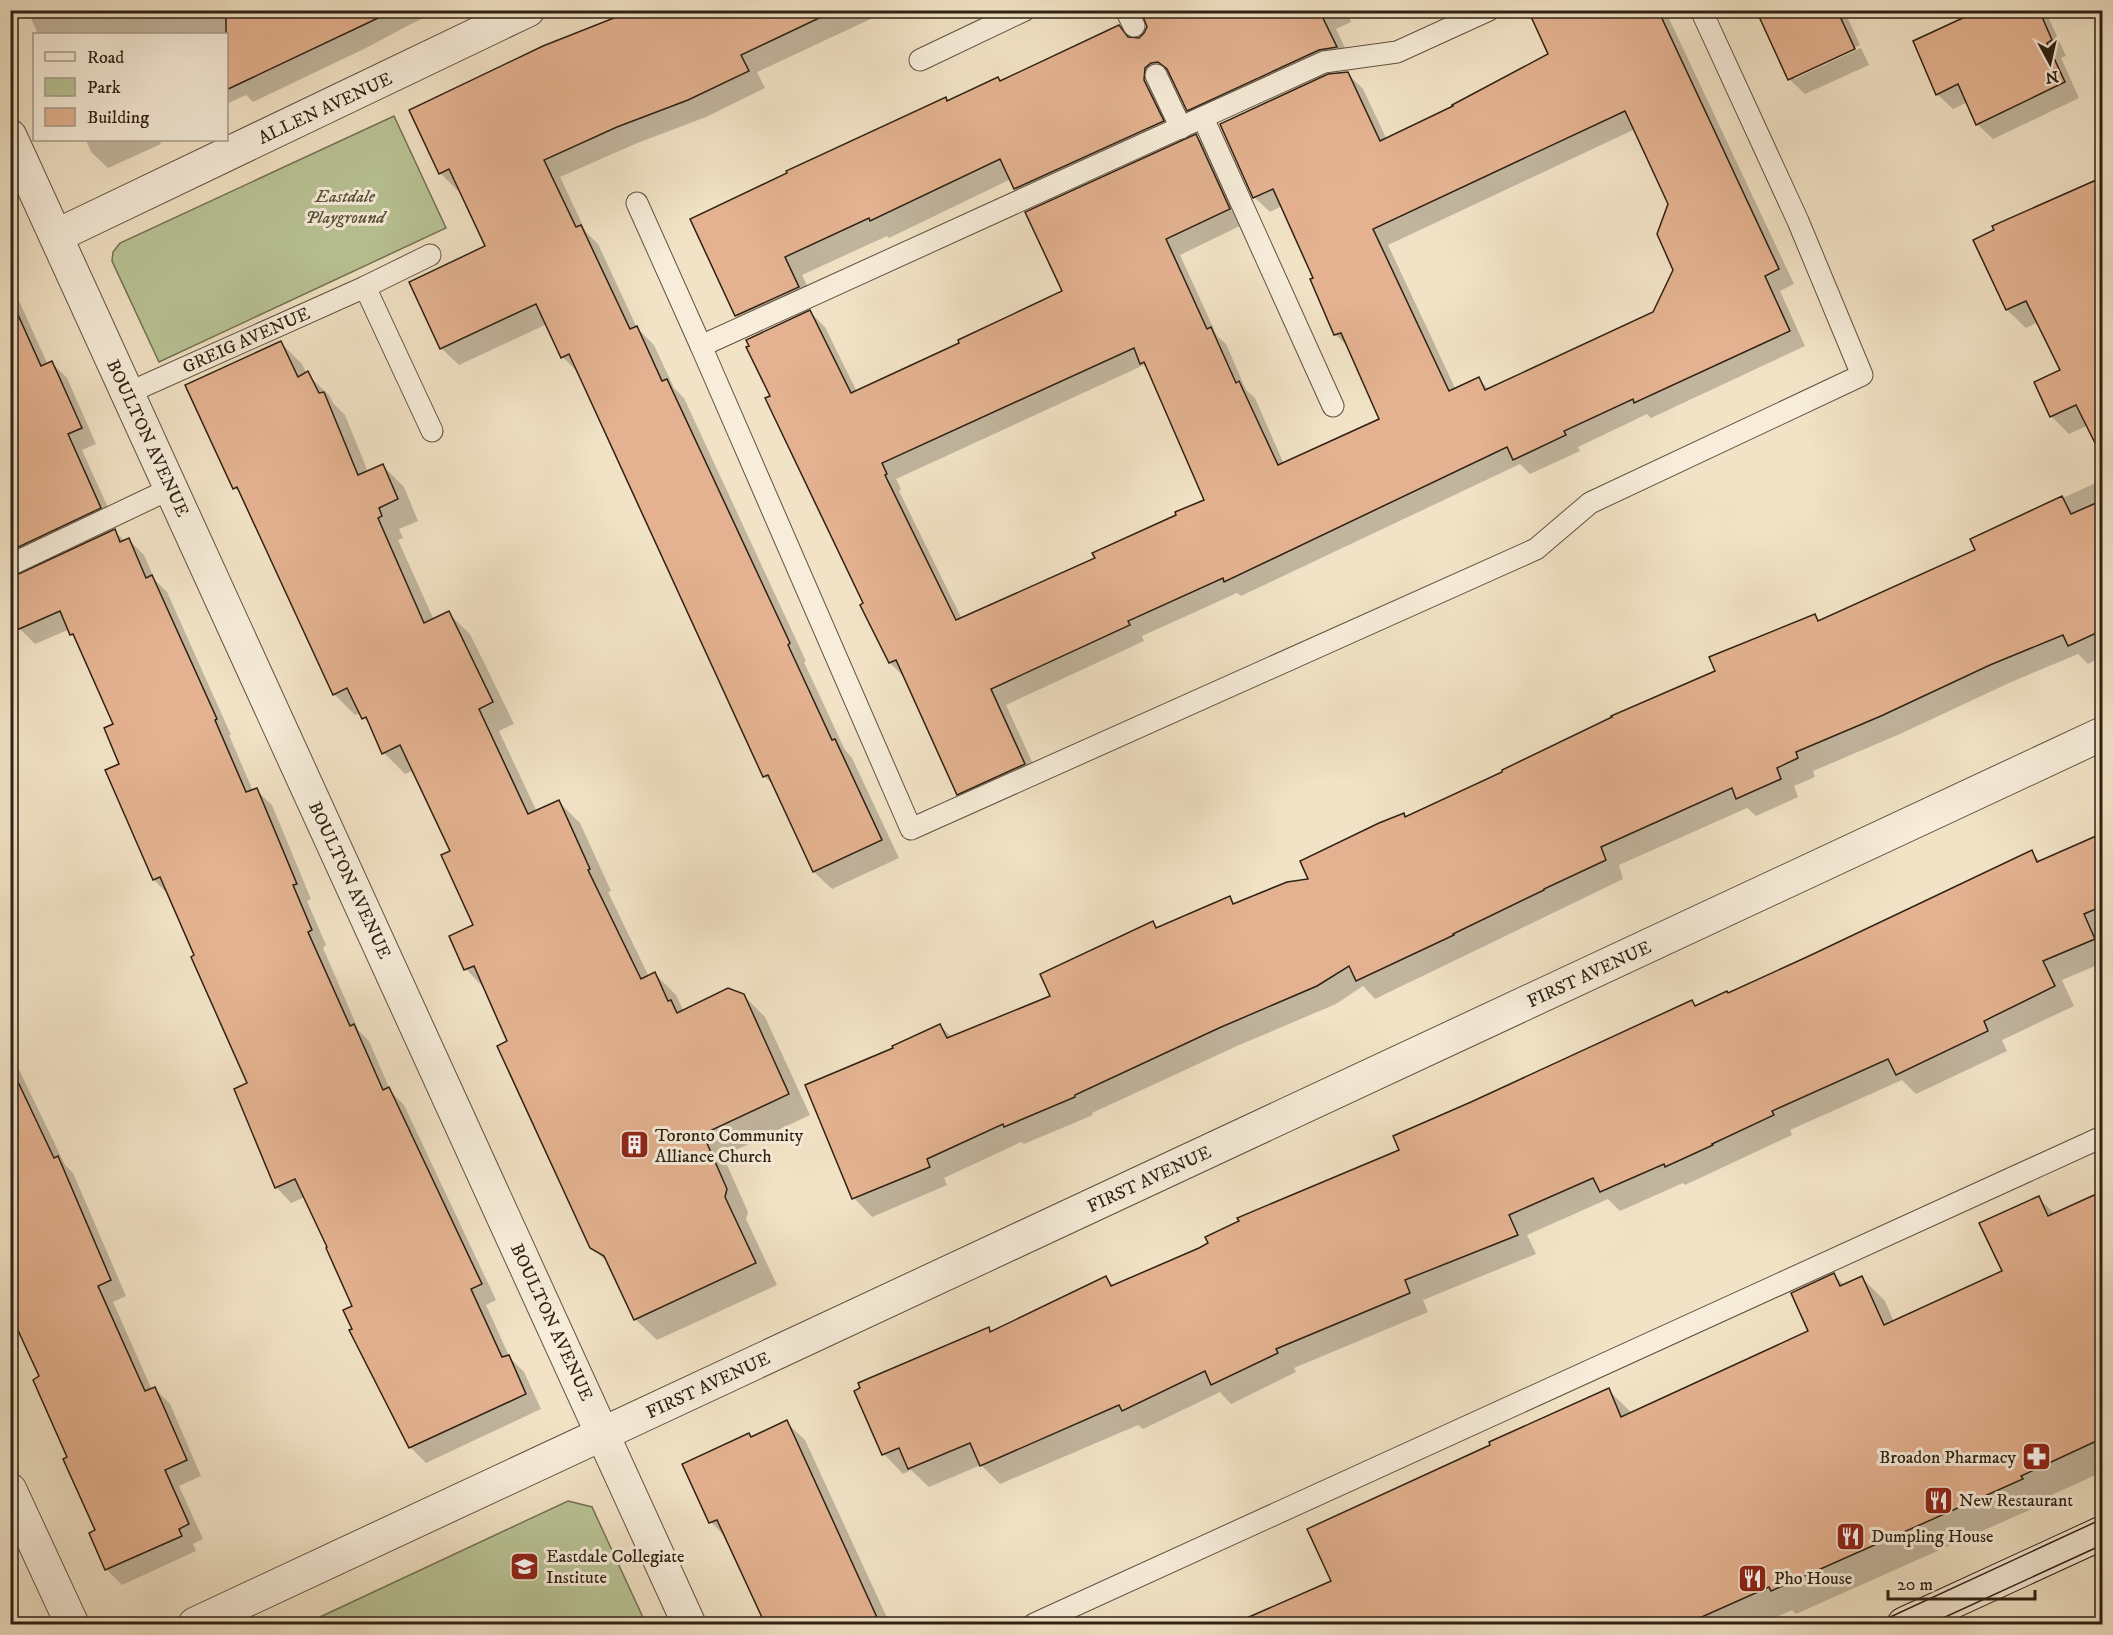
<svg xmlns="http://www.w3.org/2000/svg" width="2113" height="1635" viewBox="0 0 2113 1635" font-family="'IM FELL DW Pica',serif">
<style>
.green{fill:#b9c496;stroke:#747254;stroke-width:1.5}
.shadow{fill:#0003;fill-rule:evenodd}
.building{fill:#e4b290;stroke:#2e2113;stroke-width:1.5;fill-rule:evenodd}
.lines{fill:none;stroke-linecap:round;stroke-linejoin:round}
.lane-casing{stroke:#5f5240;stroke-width:23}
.street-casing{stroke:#5f5240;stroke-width:35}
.secondary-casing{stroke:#2e2113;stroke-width:35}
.lane{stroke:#f7edda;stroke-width:21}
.street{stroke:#f7edda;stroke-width:33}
.secondary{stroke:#f7edda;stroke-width:33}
.tram{stroke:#2e2113;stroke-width:1.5}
.labels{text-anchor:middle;stroke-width:6;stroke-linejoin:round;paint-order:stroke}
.street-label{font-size:18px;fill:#2e2113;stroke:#f7edda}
.park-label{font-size:18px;font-style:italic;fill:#58523a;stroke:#f7edda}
.poi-label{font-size:18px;fill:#2e2113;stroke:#f7edda;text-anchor:start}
</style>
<rect width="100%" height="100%" fill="#f2e3c6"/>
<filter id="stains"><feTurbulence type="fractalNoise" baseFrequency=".00333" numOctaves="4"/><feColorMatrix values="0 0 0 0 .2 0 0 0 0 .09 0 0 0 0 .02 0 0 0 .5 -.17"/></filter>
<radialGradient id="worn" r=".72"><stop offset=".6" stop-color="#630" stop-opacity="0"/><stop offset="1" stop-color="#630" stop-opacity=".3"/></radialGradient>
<g class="green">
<polygon points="394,116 446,228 159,362 112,261 113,252 120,243"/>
<polygon points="568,1501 592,1507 646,1624 305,1624"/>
</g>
<g class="shadow">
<polygon points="27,10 440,10 411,24 366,48 253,102 246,95 226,104 226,34 38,34"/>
<polygon points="638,10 890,10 757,72 765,88 706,117 635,144 560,177 586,232 598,244 637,328 654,345 674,388 684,398 806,661 804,662 845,750 852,758 899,858 832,889 814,872 776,787 764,776 580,375 563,357 547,324 459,365 441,348 487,246 460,189 457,190 440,173"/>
<polygon points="1149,10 1347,10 1351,22 1336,29 1353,65 1337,68 1206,127 1188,110 1174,80 1169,81 1162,99 1180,139 1033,206 1015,188 1011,179 889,238 887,236 802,275 816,305 754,333 736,316 692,220 945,98 949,102 998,79 1001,82 1119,27 1131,39 1140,39 1146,34"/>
<path d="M 1529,10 L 1665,10 L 1794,284 L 1780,291 L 1805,346 L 1651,418 L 1647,414 L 1578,447 L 1580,451 L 1530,474 L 1520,464 L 1241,596 L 1237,593 L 1142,636 L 1144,641 L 1006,705 L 1040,779 L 973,809 L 958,794 L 905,678 L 890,663 L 772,396 L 810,312 L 825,327 L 857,392 L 961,343 L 1064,292 L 1196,136 L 1211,151 L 1244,224 L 1180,255 L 1217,336 L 1226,344 L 1246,390 L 1255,398 L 1284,464 L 1381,420 L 1349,348 L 1336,335 L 1312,280 L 1315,279 L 1282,206 L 1270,212 L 1254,197 L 1347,73 L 1363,89 L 1387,140 L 1455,107 L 1550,55 ZM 1635,129 L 1670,203 L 1675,270 L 1654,313 L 1489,390 L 1479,379 L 1456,390 L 1388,245 ZM 1144,365 L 1149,370 L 1206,500 L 1097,558 L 962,619 L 899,491 L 901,489 L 896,479 Z"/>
<polygon points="1758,10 1844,10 1860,45 1794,76 1794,79 1861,48 1869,65 1805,94 1789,79"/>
<polygon points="1957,10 2045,10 2066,56 2061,58 2079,98 1993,139 1977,124 1968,102 1953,109 1937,94 1962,21"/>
<polygon points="86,140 159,140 161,144 108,168 91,152"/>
<polygon points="2102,191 2102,419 2069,434 2051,416 2062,371 2038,322 2026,328 2007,310 1975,241"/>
<polygon points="10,255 17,270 10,274"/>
<polygon points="10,281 48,365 52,363 67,378 96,444 82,450 115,523 33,562 18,547 10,531"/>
<polygon points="281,343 302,364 307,374 329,395 334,404 345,415 368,472 383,466 404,487 418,521 399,529 403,538 398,540 434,620 448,613 470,634 514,724 499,731 537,812 559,802 580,823 611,891 608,892 649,977 655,974 676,995 684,1012 743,995 765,1017 810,1115 723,1156 748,1212 746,1219 777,1285 657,1340 635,1319 610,1265 592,1247 486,990 466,969 475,926 452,851 414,770 405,774 384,753 372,727 360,713 355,715 334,694 242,495 235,488"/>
<polygon points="2102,480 2102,657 2088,664 2078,654 2009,683 1900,734 1813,771 1815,777 1794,786 1798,797 1756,816 1747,808 1619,865 1623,879 1375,999 1363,986 1336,1004 1237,1046 1092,1113 1093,1115 1024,1144 1021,1142 944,1178 947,1185 872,1217 854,1198 895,1049 940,1026 952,1037 1052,997 1153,923 1158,928 1229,898 1236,905 1310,880 1404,815 1406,818 1716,671 1815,616 1821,622 1977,551 1972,540"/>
<polygon points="114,531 125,541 129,540 144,555 155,580 167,592 231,735 229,735 253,791 256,790 272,805 311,899 307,901 326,945 323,948 359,1031 369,1041 391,1092 404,1105 496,1300 486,1305 510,1358 524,1372 541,1409 426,1463 410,1447 354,1330 354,1307 305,1197 291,1203 276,1187 249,1083 169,895 154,880 107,771 121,765 115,725 76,639 70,629 35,644 20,629"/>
<polygon points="2102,834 2102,963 2062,980 2074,1006 2002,1040 2007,1051 1916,1094 1902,1080 1790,1130 1792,1135 1685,1185 1683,1183 1620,1211 1608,1199 1527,1235 1536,1254 1423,1300 1428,1312 1294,1368 1296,1372 1231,1404 1220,1392 1143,1429 1138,1425 1000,1484 981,1465 929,1487 911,1470 903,1474 884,1454 856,1391 988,1329 992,1333 1106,1278 1114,1286 1200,1249 1401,1150 1472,1103 1692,1002 1697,1007 1728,995 2031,852 2041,862"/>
<polygon points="10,1051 65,1165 73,1173 126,1296 113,1302 152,1390 155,1389 170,1404 201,1476 179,1486 203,1539 193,1544 196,1551 122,1585 106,1569 91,1534 97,1531 41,1377 10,1309"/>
<polygon points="2102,1193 2102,1472 2043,1499 2045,1503 1796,1614 1792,1610 1760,1624 1236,1624 1333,1582 1492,1446 1608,1390 1632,1413 1810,1332 1834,1275 1845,1286 1862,1278 1885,1301 1894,1322 2004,1272 2038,1198 2055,1214"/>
<polygon points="786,1422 805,1440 890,1624 767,1624 728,1540 711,1522 684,1464"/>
<polygon points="2102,1618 2102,1624 2088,1624"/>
</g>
<g class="building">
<polygon points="226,10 395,10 226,90"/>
<polygon points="634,10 836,10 741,55 749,71 688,100 617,127 544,160 576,227 581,225 630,329 637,326 662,381 667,379 790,643 788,645 832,740 835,739 882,840 813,872 768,775 763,777 569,354 561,358 536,304 440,349 409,282 485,246 449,169 439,174 409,110 543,46"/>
<polygon points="1151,10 1319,10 1337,47 1319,50 1187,111 1167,69 1158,62 1151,63 1145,68 1144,80 1164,121 1014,189 1000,159 870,221 869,218 785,257 799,287 735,316 690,219 787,173 786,171 946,97 947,101 998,77 1000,81 1119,25 1128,37 1139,38 1144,33 1147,27 1142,14"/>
<path d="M 1528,10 L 1658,10 L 1779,269 L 1765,276 L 1790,331 L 1634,403 L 1633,399 L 1564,431 L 1566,435 L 1513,460 L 1507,447 L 1224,582 L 1223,578 L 1128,621 L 1130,625 L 991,689 L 1025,764 L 957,795 L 896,660 L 889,663 L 860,605 L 863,603 L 765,398 L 770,396 L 746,347 L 749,346 L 746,340 L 810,310 L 851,393 L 959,343 L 958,340 L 1062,291 L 1025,212 L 1196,134 L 1230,209 L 1166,239 L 1207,329 L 1211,327 L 1236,383 L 1239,381 L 1278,465 L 1379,419 L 1341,333 L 1334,335 L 1310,279 L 1313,278 L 1273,189 L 1253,198 L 1220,124 L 1328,74 L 1348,72 L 1380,141 L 1453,106 L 1452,105 L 1548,54 ZM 1625,111 L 1668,204 L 1657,234 L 1673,270 L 1653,312 L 1485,390 L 1479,377 L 1449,391 L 1373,229 ZM 1134,348 L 1140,364 L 1144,362 L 1204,500 L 1175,512 L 1176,515 L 1092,553 L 1095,558 L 956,620 L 885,475 L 887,474 L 882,463 Z"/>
<polygon points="1756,10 1837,10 1855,49 1788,80"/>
<polygon points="1980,10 2039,10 2052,40 2047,43 2065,82 1976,125 1958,84 1936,95 1913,41"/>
<polygon points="2103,177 2103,459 2076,405 2050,417 2034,382 2060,370 2026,301 2006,310 1973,240 1994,230 1992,226"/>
<polygon points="10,297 41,366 52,361 82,428 68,434 101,508 10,551"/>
<polygon points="281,341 298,377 308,371 319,393 324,392 358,475 383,464 398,499 379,508 382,516 378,518 424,623 449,611 493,702 479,709 528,814 559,800 590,869 588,870 641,979 655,972 668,1001 671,1000 677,1013 728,988 744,994 789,1094 703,1134 727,1189 725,1197 756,1263 634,1320 604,1256 590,1248 497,1046 507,1041 474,966 464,970 449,936 473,925 441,855 450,851 400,745 382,754 366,717 362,719 347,688 333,695 237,487 233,489 185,385"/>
<polygon points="2062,496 2071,514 2103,500 2103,630 2068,646 2063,635 1990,665 1881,716 1796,752 1798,758 1777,768 1781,779 1736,799 1732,788 1601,847 1606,860 1544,889 1544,890 1453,934 1454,935 1356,981 1349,966 1317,986 1219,1028 1075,1095 1075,1097 1004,1127 1003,1124 927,1159 930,1167 852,1199 805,1085 893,1048 892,1046 940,1024 947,1038 1050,996 1040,974 1153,921 1156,928 1230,896 1233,904 1287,882 1308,879 1300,861 1379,823 1404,813 1405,817 1502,772 1502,770 1612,717 1611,716 1715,671 1709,657 1815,614 1818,621 1975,550 1970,539"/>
<polygon points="115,529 120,542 129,538 146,578 152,575 217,719 215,720 246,792 257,788 297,884 293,885 312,930 308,932 350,1026 354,1024 383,1090 389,1087 482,1284 471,1289 502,1357 509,1355 526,1394 409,1448 349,1330 352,1329 343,1310 352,1306 326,1248 327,1247 295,1179 275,1188 234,1089 247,1083 191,957 194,955 160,877 153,880 105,770 119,764 104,728 113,724 73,634 70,635 60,611 10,633 10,578"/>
<polygon points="2103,833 2103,906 2084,914 2095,939 2043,961 2055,986 1984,1021 1988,1031 1896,1075 1888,1059 1772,1111 1774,1115 1712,1144 1713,1145 1665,1167 1664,1164 1600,1192 1593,1178 1509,1215 1518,1235 1405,1280 1410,1293 1276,1349 1278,1353 1211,1385 1205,1371 1122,1411 1119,1405 980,1466 970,1443 908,1469 899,1448 882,1455 854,1391 860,1388 858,1383 989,1327 990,1332 1106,1276 1111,1286 1199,1248 1208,1243 1205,1237 1239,1221 1237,1218 1399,1150 1393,1136 1471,1102 1692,1000 1695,1006 1727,991 1728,993 1809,956 2032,850 2037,862"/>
<polygon points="10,1065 54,1158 58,1156 111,1280 98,1286 145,1391 155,1387 187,1460 165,1470 189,1524 179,1529 182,1536 105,1570 89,1533 95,1530 63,1459 67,1457 33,1380 39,1376 10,1313"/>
<polygon points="2103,1191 2103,1438 2021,1476 2023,1479 1771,1591 1769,1587 1686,1624 1233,1624 1331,1581 1307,1529 1490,1445 1489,1442 1609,1388 1621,1417 1808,1331 1791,1293 1834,1273 1840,1286 1862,1276 1884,1325 2002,1271 1979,1223 2039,1196 2048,1216"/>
<polygon points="787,1420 880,1624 765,1624 717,1520 709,1523 682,1464 749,1433 751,1437"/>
</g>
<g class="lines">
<defs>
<g id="lane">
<polyline points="1126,10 1134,26"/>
<polyline points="1489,10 1397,52 1324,62 701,346 911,829 1536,549 1590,503 1862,375 1798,221 1701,10"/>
<polyline points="920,60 1025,10"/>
<polyline points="1156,75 1181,128"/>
<polyline points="1203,118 1333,406"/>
<polyline points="637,203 701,346"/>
<polyline points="365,287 432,431"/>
<polyline points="128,393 365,287 430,255"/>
<polyline points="10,565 172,488"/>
<polyline points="1034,1624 2102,1137"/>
</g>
<g id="street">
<polyline points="10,136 689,1624"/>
<polyline points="56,236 528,10"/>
<polyline points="10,1490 72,1624"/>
<polyline points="195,1624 2102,734"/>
</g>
<polyline id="secondary" points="1904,1624 2102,1533"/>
</defs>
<use href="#lane" class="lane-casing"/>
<use href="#street" class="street-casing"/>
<use href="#secondary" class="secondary-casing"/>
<use href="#lane" class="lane"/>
<use href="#street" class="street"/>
<use href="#secondary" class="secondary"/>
<g class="tram">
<polyline points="1875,1624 2102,1519"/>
<polyline points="1930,1624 2102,1545"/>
</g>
</g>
<defs>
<symbol id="building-square" viewBox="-11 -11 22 22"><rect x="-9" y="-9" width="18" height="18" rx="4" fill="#8f2418" stroke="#f7edda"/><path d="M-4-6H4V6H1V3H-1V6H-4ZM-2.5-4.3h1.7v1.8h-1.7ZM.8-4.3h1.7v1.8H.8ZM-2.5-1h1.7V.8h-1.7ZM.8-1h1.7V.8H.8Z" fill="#fff"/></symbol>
<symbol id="pharmacy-square" viewBox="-11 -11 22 22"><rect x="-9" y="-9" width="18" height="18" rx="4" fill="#8f2418" stroke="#f7edda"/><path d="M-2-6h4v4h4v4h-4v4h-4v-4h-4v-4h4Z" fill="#fff"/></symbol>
<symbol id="restaurant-square" viewBox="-11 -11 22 22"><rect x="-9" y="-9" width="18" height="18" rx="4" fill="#8f2418" stroke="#f7edda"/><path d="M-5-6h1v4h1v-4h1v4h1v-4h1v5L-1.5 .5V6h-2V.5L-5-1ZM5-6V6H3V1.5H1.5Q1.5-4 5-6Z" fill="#fff"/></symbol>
<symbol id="school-square" viewBox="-11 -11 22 22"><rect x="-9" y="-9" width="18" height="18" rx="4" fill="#8f2418" stroke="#f7edda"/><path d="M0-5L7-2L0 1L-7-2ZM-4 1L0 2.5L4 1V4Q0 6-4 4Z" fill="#fff"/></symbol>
</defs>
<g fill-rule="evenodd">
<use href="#building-square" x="618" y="1128" width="33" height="33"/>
<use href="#pharmacy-square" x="2020" y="1440" width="33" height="33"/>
<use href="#restaurant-square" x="1922" y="1484" width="33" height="33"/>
<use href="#restaurant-square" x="1834" y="1520" width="33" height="33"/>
<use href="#school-square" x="508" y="1550" width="33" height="33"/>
<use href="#restaurant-square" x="1736" y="1562" width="33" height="33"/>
</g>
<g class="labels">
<g class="street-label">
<text transform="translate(325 108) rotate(-25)" y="6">ALLEN AVENUE</text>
<text transform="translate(246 340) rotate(-24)" y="6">GREIG AVENUE</text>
<text transform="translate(148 438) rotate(65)" y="6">BOULTON AVENUE</text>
<text transform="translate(350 880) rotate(65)" y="6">BOULTON AVENUE</text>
<text transform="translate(1589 974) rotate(-25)" y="6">FIRST AVENUE</text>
<text transform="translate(1149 1179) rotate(-25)" y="6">FIRST AVENUE</text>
<text transform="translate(552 1322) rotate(65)" y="6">BOULTON AVENUE</text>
<text transform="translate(708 1385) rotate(-25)" y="6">FIRST AVENUE</text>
</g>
<g class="park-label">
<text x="345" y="202">Eastdale<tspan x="345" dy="21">Playground</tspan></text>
</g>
<g class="poi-label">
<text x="655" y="1141">Toronto Community<tspan x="655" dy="21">Alliance Church</tspan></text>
<text x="2016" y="1463" text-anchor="end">Broadon Pharmacy</text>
<text x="1959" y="1506">New Restaurant</text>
<text x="1871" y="1542">Dumpling House</text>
<text x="546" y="1562">Eastdale Collegiate<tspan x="546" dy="21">Institute</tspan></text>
<text x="1774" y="1584">Pho House</text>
</g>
</g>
<rect width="2113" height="1635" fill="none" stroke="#f2e3c6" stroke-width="36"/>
<rect x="12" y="12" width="2089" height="1611" fill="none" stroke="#2e2113" stroke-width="3"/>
<rect x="18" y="18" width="2077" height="1599" fill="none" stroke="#2e2113" stroke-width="1.5"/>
<rect x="33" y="33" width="195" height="108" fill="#f7edda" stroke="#a79b8a" stroke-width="1.5"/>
<rect x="45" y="52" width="30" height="9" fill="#f7edda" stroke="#a79b8a" stroke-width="1.5"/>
<text x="87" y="63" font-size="18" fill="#2e2113">Road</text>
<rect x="45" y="78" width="30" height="18" fill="#b9c496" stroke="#a79b8a" stroke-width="1.5"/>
<text x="87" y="93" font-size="18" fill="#2e2113">Park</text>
<rect x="45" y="108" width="30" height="18" fill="#e4b290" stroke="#a79b8a" stroke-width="1.5"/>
<text x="87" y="123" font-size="18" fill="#2e2113">Building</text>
<g transform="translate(2050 63) rotate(172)" stroke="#f7edda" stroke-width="4.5" paint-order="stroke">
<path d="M0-4.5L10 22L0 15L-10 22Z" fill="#2e2113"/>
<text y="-9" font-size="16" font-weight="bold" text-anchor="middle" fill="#2e2113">N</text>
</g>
<path d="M1888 1590v9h147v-9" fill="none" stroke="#2e2113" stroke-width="3"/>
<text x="1897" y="1590" font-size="18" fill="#2e2113" stroke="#f7edda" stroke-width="4.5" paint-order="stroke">20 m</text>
<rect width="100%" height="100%" filter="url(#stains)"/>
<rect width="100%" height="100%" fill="url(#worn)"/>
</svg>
